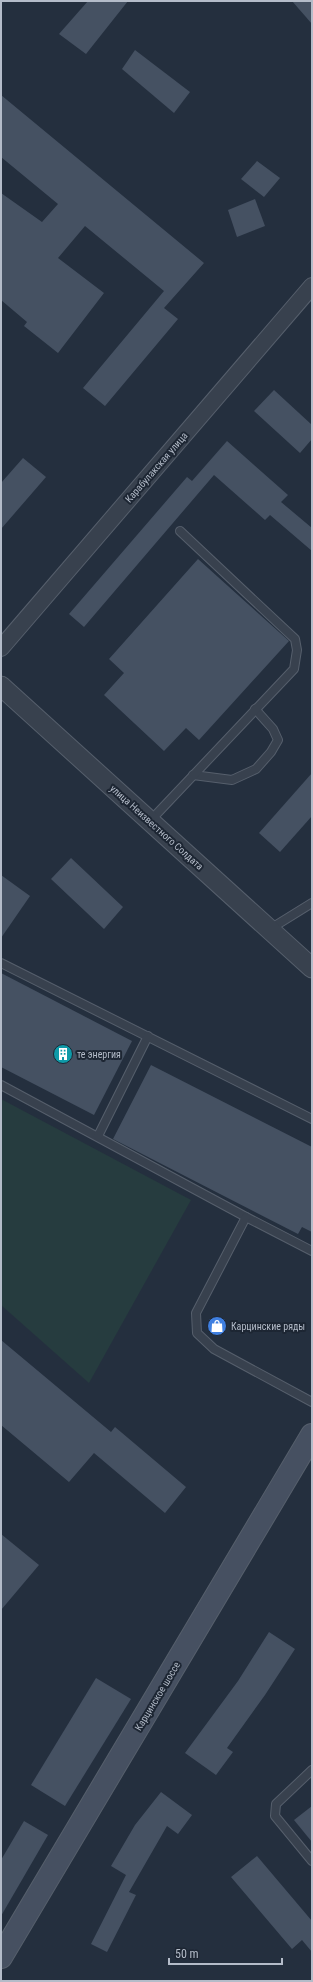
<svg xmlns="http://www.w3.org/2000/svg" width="313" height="1982" viewBox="0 0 313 1982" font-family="'Roboto Condensed',sans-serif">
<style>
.green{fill:#263c3f}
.building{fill:#455162}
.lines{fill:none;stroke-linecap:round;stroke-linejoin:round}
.service-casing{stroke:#565f6c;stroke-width:10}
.minor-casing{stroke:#565f6c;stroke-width:18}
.tertiary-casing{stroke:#565f6c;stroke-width:21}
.secondary-casing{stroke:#565f6c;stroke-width:24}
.service{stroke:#38414e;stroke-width:8}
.minor{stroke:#38414e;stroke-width:16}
.tertiary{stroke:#38414e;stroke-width:19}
.secondary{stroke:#465061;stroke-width:22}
.labels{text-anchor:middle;stroke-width:4;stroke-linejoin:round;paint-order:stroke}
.street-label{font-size:10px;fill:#b4bcc9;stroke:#1d2633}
.poi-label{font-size:10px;fill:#b4bcc9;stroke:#1d2633;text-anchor:start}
</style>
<rect width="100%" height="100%" fill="#242f3e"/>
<polygon class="green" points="1,1099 191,1200 89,1383 1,1305"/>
<g class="building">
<polygon points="88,1 128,1 86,54 59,34"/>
<polygon points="292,1 312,1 312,24"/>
<polygon points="135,50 190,92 174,113 122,69"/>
<polygon points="1,95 204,263 164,308 178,319 105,406 83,388 164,291 85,226 58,258 104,293 58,353 24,326 27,322 1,300 1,193 42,222 58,204 1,157"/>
<polygon points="257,161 280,178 264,197 241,179"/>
<polygon points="255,199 265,226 237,237 228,210"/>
<polygon points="274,390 312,425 312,439 300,453 254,411"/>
<polygon points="227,441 288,495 281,502 312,528 312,551 270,515 265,520 214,475 84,627 69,614 187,477 192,481"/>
<polygon points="23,458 46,477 1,529 1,483"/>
<polygon points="198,559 289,641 199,740 186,728 164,751 104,695 124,673 109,659"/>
<polygon points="312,773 312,816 280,852 259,833"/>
<polygon points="71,858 123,907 104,929 51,879"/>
<polygon points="1,875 30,896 1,938"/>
<polygon points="1,973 132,1041 94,1115 1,1067"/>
<polygon points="151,1065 312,1147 312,1232 302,1227 298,1234 113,1139"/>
<polygon points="1,1340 111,1432 115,1427 186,1487 165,1513 94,1453 69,1482 1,1425"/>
<polygon points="1,1534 39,1565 1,1610"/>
<polygon points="269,1632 295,1649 265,1695 227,1748 233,1752 216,1775 185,1753 238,1681"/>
<polygon points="96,1678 131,1699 65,1806 31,1785"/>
<polygon points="161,1792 192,1815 178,1834 167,1826 129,1892 136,1895 107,1952 91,1944 126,1875 111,1866 135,1825"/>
<polygon points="312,1806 312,1842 294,1820"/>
<polygon points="24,1821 48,1835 1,1916 1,1860"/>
<polygon points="257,1856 312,1921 312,1952 302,1940 292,1949 231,1877"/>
</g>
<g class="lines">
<defs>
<g id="service">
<polyline points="193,775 232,780 256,769 271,752 278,740 273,729 255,709"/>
<polyline points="150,821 294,669 297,650 295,639 180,531"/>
<polyline points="270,929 312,903"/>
<polyline points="1,963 312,1119"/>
<polyline points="1,1085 246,1217 312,1251"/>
<polyline points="98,1136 148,1036"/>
<polyline points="246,1217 196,1313 197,1333 214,1349 312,1402"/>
<polyline points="312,1770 276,1804 275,1816 312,1861"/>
</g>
<polyline id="minor" points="1,648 312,286"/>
<polyline id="tertiary" points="1,686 312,968"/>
<polyline id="secondary" points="1,1957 312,1435"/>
</defs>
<use href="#service" class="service-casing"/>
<use href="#minor" class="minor-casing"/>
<use href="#tertiary" class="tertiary-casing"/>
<use href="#secondary" class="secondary-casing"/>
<use href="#service" class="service"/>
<use href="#minor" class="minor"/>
<use href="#tertiary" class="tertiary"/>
<use href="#secondary" class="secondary"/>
</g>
<defs>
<symbol id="building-disc" viewBox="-11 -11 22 22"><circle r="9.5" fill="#0f9aa8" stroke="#1d2633"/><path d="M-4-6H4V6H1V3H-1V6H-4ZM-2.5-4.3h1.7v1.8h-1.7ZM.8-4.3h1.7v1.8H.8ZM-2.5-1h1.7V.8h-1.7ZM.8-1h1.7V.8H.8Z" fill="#fff"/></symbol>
<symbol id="shop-disc" viewBox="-11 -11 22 22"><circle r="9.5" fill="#3f7fe0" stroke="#1d2633"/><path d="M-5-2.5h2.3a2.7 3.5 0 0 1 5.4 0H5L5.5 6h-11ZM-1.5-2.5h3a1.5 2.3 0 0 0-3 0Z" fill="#fff"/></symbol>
</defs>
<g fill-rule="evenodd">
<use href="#building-disc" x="52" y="1043" width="22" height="22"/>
<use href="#shop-disc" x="206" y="1315" width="22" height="22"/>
</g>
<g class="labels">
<g class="street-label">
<text transform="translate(156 467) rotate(-49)" y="4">Карабулакская улица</text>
<text transform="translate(157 827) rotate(42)" y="4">улица Неизвестного Солдата</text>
<text transform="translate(157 1696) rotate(-59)" y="4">Карцинское шоссе</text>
</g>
<g class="poi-label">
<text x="77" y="1058">те энергия</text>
<text x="231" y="1330">Карцинские ряды</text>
</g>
</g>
<rect width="313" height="1982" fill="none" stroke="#b4bcc9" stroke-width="4"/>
<path d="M169 1958v6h113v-6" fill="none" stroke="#b4bcc9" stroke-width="2"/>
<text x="175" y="1958" font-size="12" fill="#b4bcc9" stroke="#1d2633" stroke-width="3" paint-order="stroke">50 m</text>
</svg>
